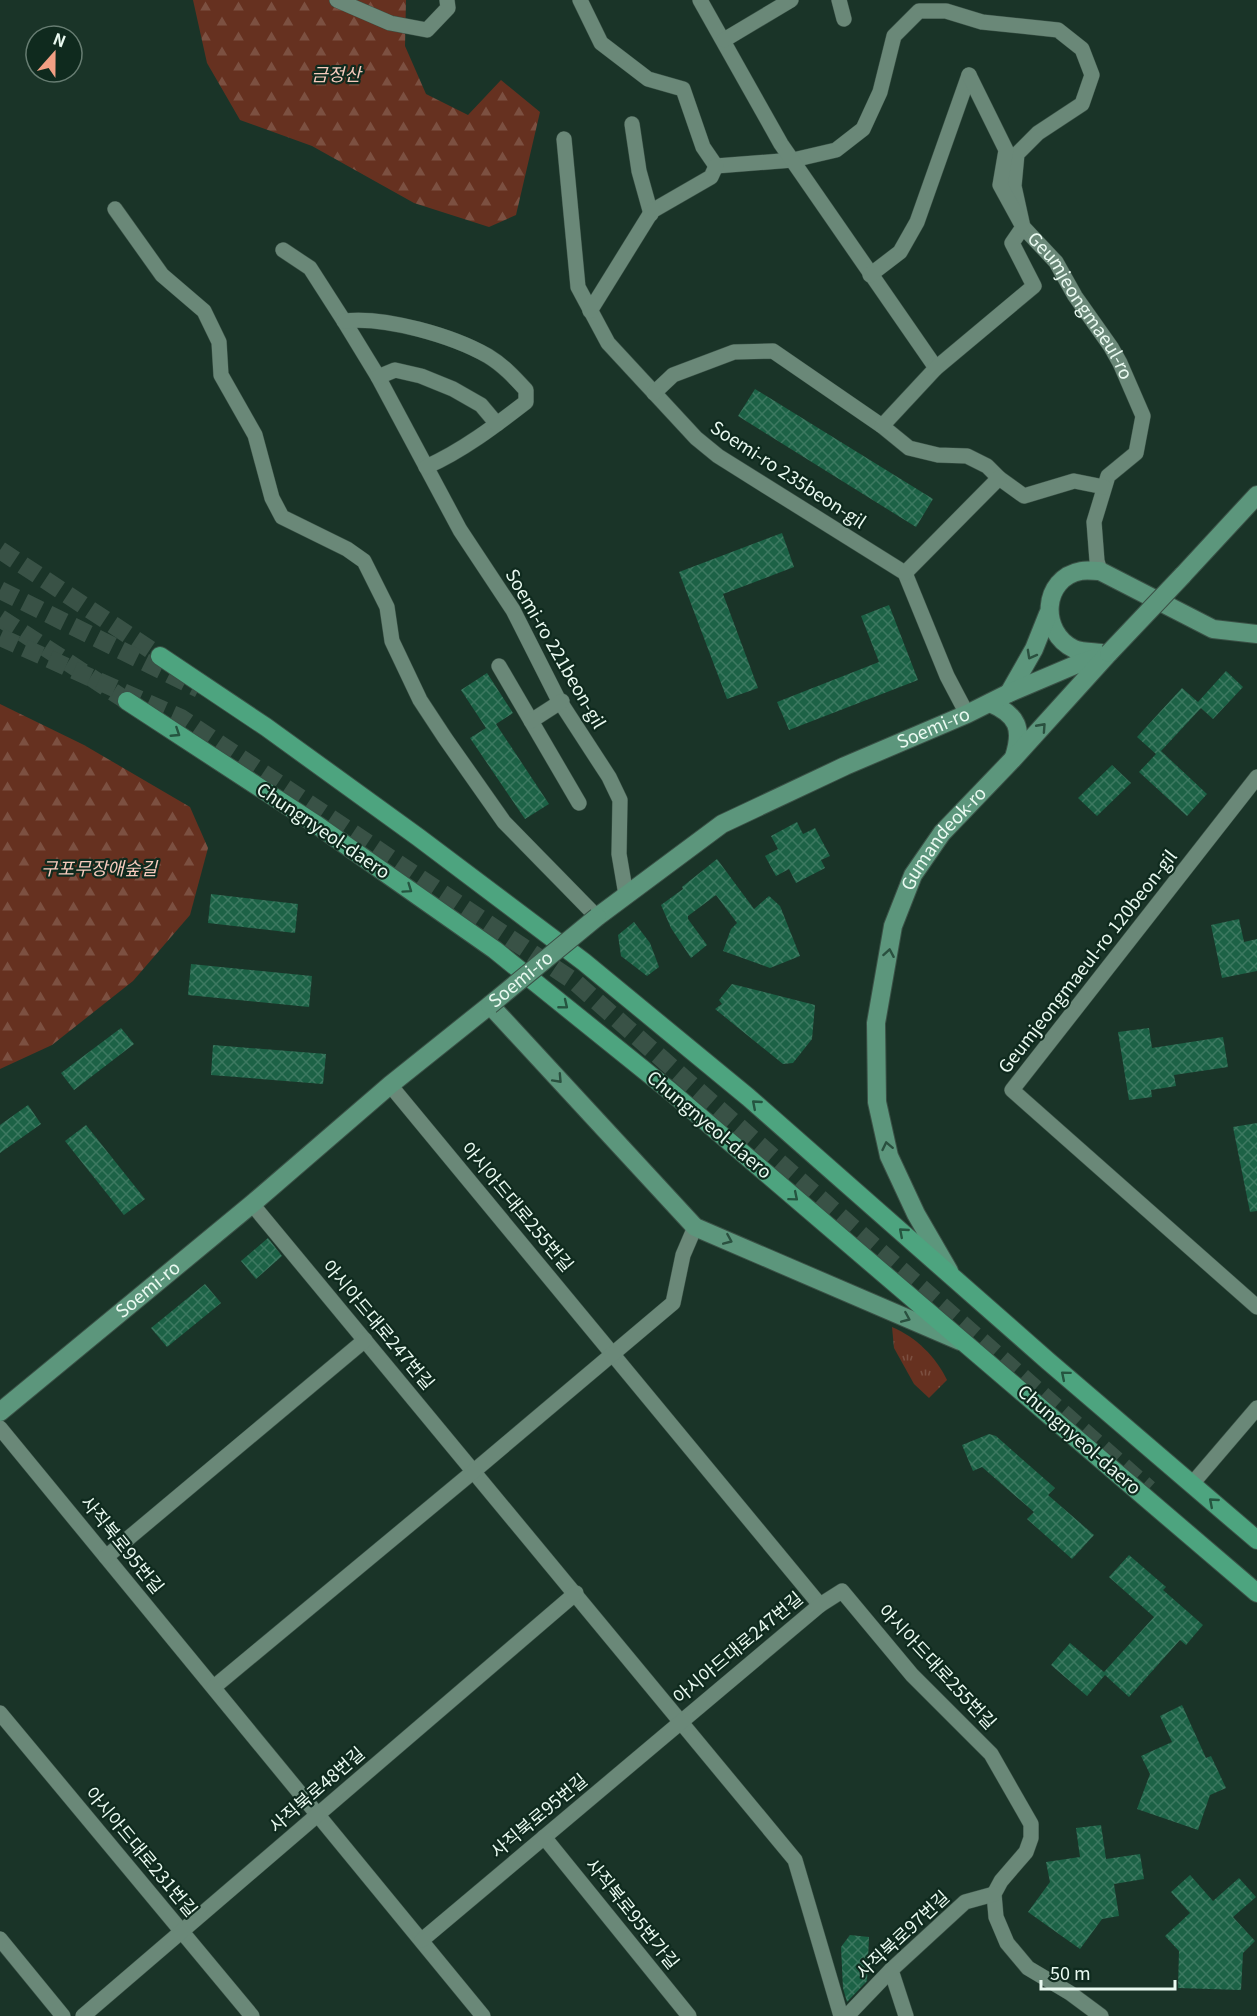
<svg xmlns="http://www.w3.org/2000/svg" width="1257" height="2016" viewBox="0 0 1257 2016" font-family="Georgia,'Noto Sans KR',serif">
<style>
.forest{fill:url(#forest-firs)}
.park{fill:url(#park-tufts)}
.building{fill:url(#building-cross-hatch)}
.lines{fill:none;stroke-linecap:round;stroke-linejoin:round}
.primary-tunnel{stroke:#395246;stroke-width:18;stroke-dasharray:18 9;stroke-linecap:butt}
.trunk-tunnel{stroke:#395246;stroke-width:18;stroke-dasharray:18 9;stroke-linecap:butt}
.minor-casing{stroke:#3a5146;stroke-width:16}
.secondary-casing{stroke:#3a5146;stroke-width:20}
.primary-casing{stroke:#3a5146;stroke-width:20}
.minor{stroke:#6a8878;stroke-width:15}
.secondary{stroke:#5c967c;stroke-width:18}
.primary{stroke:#4da47f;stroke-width:18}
.secondary-bridge-casing{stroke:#3a5146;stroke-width:20;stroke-linecap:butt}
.secondary-bridge{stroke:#5c967c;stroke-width:18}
.oneway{stroke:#2a503f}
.oneway2{stroke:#255540}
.labels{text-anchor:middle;stroke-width:4.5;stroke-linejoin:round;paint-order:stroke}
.park-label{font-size:18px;font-style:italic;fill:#f7cbbd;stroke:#0f2a1e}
.street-label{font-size:18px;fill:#eafaf1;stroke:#0f2a1e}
</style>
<defs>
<pattern id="forest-firs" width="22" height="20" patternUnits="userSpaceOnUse" patternTransform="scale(1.5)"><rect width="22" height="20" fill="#663120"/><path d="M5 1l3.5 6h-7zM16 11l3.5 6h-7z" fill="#7c5041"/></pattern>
<pattern id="park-tufts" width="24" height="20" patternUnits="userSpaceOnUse" patternTransform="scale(1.5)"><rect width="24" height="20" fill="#663120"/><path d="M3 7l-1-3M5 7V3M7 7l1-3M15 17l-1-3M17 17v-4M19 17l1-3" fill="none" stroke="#7c5041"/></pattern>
<pattern id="building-cross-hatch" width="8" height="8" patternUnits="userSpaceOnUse" patternTransform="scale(1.5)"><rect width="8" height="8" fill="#1c6246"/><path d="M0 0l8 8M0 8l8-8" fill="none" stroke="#3d7961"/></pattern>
</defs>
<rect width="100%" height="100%" fill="#1a3428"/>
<g class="forest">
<polygon points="193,0 406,0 405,46 426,94 468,115 501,80 540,112 516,215 489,227 414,203 312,146 240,120 207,63"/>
<polygon points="0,704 84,745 190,807 208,848 190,915 133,981 52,1045 0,1069"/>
</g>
<path class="park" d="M 892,1327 C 916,1337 936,1357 947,1380 L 929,1398 L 914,1384 L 894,1348 Z"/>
<g class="building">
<polygon points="755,389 933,499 916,527 738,416"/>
<polygon points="782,533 794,567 723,594 758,688 727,699 679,572"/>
<polygon points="889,605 918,680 789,730 777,702 879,662 861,616"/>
<polygon points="1226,671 1243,687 1213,719 1201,708 1161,751 1207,794 1187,816 1139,772 1156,754 1137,737 1182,688 1198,702"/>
<polygon points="487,673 513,713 496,724 549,804 525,819 470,738 486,728 461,690"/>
<polygon points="1112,765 1131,783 1097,816 1078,798"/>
<polygon points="797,822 803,834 815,828 830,856 821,860 825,868 796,883 789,869 776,876 765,856 778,849 771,836"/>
<polygon points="717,859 754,909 769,896 780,906 800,956 770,968 723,951 731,929 737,923 716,895 688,916 688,919 707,945 691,958 671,928 661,905 683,889 682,887"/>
<polygon points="211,894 298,904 295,933 208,923"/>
<polygon points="1239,919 1244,942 1257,939 1257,971 1222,978 1211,925"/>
<polygon points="634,922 650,943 659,967 647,976 621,956 618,935"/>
<polygon points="191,964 312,976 309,1007 188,995"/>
<polygon points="732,984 815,1005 812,1039 793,1063 783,1064 715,1009 722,1004 719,1000"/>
<polygon points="121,1028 134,1044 74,1090 61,1073"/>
<polygon points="1149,1028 1152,1048 1223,1037 1228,1067 1174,1075 1176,1086 1151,1090 1152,1097 1129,1100 1118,1032"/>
<polygon points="213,1045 326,1054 323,1084 211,1075"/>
<polygon points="28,1105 41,1124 0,1153 0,1125"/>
<polygon points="1257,1123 1257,1211 1250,1212 1233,1127"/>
<polygon points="86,1125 145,1199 124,1215 65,1141"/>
<polygon points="268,1238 282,1256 256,1279 241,1261"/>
<polygon points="205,1284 221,1303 167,1347 151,1328"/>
<polygon points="989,1434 996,1436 1055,1488 1048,1495 1094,1535 1072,1559 1027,1519 1034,1512 982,1467 973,1471 962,1445"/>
<polygon points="1129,1555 1166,1587 1163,1590 1203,1625 1186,1645 1180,1640 1129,1697 1105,1675 1087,1696 1051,1665 1070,1643 1104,1672 1154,1617 1109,1577"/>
<polygon points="1182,1705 1206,1758 1211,1756 1226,1788 1210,1795 1198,1830 1137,1809 1150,1774 1141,1756 1172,1742 1160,1716"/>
<polygon points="1101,1825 1106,1859 1140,1854 1144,1879 1114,1884 1119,1916 1102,1919 1080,1949 1028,1912 1050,1882 1046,1862 1080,1857 1076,1828"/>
<polygon points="1190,1875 1213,1901 1239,1878 1256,1897 1233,1917 1255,1941 1243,1953 1241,1990 1178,1988 1179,1951 1165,1936 1190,1913 1171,1892"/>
<polygon points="850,1935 869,1937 867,1981 847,2002 843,1988 841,1947"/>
</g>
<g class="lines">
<g class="primary-tunnel">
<polyline points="0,550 160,656"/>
<polyline points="0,618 127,701"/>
</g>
<g class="trunk-tunnel">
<polyline points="0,590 199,689"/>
<polyline points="0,637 181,718 575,982 1149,1489"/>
</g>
<defs>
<g id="minor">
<polyline points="337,0 390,23 427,30 448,8 447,0"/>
<path id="s1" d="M 580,0 L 601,43 L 648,79 L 683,89 L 703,147 L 716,166 L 793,160 L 836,150 L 863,129 L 880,92 L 894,36 L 919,11 L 946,11 L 982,22 L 1058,30 L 1082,49 L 1092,75 L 1082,104 L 1038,133 L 1017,154 L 1014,186 L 1023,227 L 1056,262 L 1075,296 L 1111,347 L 1120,363 L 1143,416 L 1136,453 L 1108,476 L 1094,522 L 1097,561 L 1100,571"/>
<polyline points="700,0 781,144 936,368"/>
<polyline points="839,0 844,19"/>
<polyline points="724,40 791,0"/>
<polyline points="632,124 639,171 651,214"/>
<polyline points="564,139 578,287 608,343 696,438 718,456 905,573 947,676 967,714"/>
<polyline points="115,209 162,275 204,311 219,342 221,375 255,435 272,498 282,517 347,549 364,561 387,607 392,641 420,700 445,738 504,822 597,917"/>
<polyline points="283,250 310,268 344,321 377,375 460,530 513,610 557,697 609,777 620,800 619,854 626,895"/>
<polyline points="870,275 900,252 917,222 969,75"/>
<polyline points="590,311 652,211 711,177 716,166"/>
<path d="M 344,321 C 385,316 453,336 488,356 C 503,365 515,378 526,390 L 526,402 C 495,426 462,451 426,467"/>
<polyline points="378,377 395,370 421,376 453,389 481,405 497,424"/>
<polyline points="654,393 673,375 734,352 773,351 882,426 909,448 938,455 967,456 987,466 999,478 1024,496 1074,481 1104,487"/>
<polyline points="882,426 936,368 1034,286 1012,243 1023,227 1000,185 1006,150 969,75"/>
<polyline points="905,573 999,478"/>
<polyline points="499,666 579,803"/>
<polyline points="531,721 562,701"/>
<polyline points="1257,777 1012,1090 1257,1307"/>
<polyline points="390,1085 820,1605"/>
<polyline points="252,1204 795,1860 841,2016"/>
<polyline points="0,1428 483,2016"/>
<polyline points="1192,1484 1257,1408"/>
<polyline points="106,1557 365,1340"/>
<polyline points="214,1687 474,1471 673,1303 683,1255 695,1227"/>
<polyline points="0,1713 252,2016"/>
<polyline points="544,1837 689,2016"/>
<polyline points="0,1939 63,2016"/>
<polyline points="422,1940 820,1605 842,1591 912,1675 991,1754 1031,1824 1031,1838 1026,1852 1001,1881 994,1894 996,1917 1007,1943 1028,1968 1070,1993 1101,2016"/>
<polyline points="891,1970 906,2016"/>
<polyline points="83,2016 576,1593"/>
<polyline points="847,2016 891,1970 965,1902 994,1894"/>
</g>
<g id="secondary">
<polyline points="1183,575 1257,495"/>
<path d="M 1101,653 C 1093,652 1081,652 1074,649 C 1039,632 1042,578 1081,571 C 1087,570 1094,571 1100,571 L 1213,629 L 1257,634"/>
<polyline points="1009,693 1034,649 1048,614"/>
<path d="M 990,703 C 1018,715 1023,729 1014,757"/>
<path id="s2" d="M 597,917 L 722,824 L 845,766 L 967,714 L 1009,693 L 1075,665 L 1107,654"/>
<path id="s3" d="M 949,1271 L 916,1214 L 889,1156 L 877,1102 L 876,1023 L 893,926 L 913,875 L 942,833 L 1013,759 L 1109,653"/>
<path id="s4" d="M 0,1412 L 252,1204 L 390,1085 L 490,1005 L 695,1227 L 960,1341"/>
</g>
<g id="primary">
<polyline points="160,656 266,727 418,837 584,962 748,1097 1048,1361 1257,1540"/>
<polyline points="127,701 317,825 495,950 670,1091 1257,1593"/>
</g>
</defs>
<use href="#minor" class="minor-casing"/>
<use href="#secondary" class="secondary-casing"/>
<use href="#primary" class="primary-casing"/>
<use href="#minor" class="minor"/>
<use href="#secondary" class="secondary"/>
<use href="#primary" class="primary"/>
<defs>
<g id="secondary-bridge">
<polyline points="1109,653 1183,575"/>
<path id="s5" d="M 490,1005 L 597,917"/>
</g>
</defs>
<use href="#secondary-bridge" class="secondary-bridge-casing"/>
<use href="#secondary-bridge" class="secondary-bridge"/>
</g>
<defs><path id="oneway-chevron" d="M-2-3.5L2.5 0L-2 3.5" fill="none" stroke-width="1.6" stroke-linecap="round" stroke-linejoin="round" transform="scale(1.5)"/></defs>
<g class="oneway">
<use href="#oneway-chevron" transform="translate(1031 655) rotate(119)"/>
<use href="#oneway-chevron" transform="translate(1042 727) rotate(-48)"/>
<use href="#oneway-chevron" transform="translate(889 953) rotate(-80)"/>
<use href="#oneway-chevron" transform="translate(558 1079) rotate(47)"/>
<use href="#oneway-chevron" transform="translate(887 1146) rotate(-102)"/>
<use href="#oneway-chevron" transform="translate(728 1240) rotate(23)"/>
<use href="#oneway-chevron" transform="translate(906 1318) rotate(23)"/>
</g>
<g class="oneway2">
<use href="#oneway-chevron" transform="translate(176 733) rotate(33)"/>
<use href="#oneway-chevron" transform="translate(408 889) rotate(35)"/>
<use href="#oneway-chevron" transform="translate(564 1005) rotate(39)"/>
<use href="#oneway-chevron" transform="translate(756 1104) rotate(-139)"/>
<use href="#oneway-chevron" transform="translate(794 1197) rotate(40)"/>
<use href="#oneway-chevron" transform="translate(903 1232) rotate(-139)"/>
<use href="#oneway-chevron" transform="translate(1065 1375) rotate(-140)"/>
<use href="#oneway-chevron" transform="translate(1213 1502) rotate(-139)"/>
</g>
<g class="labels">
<g class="park-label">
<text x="336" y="81">금정산</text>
<text x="99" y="875">구포무장애숲길</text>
</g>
<g class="street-label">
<text dy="6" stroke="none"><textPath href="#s1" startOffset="1002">Geumjeongmaeul-ro</textPath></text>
<text transform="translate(788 475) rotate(33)" y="6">Soemi-ro 235beon-gil</text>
<text transform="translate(555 649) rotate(60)" y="6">Soemi-ro 221beon-gil</text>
<text dy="6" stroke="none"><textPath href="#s2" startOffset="388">Soemi-ro</textPath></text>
<text transform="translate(323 831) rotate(34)" y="6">Chungnyeol-daero</text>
<text dy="6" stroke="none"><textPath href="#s3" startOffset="465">Gumandeok-ro</textPath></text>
<text transform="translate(1088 962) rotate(-52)" y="6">Geumjeongmaeul-ro 120beon-gil</text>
<text dy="6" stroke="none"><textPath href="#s5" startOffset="40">Soemi-ro</textPath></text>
<text transform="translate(709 1125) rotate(40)" y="6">Chungnyeol-daero</text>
<text transform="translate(517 1207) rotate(50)" y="6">아시아드대로255번길</text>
<text dy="6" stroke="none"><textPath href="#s4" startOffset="192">Soemi-ro</textPath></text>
<text transform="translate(378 1325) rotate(50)" y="6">아시아드대로247번길</text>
<text transform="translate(1079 1440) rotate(41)" y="6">Chungnyeol-daero</text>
<text transform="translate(122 1545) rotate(51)" y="6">사직북로95번길</text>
<text transform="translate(738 1648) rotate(-40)" y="6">아시아드대로247번길</text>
<text transform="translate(937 1667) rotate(47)" y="6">아시아드대로255번길</text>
<text transform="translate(317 1790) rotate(-41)" y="6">사직북로48번길</text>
<text transform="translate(539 1816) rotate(-40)" y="6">사직북로95번길</text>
<text transform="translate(141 1852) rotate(50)" y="6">아시아드대로231번길</text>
<text transform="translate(632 1914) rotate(51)" y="6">사직북로95번가길</text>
<text transform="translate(903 1935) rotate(-43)" y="6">사직북로97번길</text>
</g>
</g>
<g transform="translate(54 54) rotate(21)"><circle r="28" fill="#0f2a1e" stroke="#677d72" stroke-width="1.5"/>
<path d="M0-4.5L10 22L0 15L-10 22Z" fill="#f39f84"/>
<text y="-9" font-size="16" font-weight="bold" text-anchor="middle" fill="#eafaf1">N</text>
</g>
<path d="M1041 1980v9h134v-9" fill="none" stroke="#eafaf1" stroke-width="3"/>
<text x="1050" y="1980" font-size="18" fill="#eafaf1" stroke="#0f2a1e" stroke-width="4.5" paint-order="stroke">50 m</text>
</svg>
